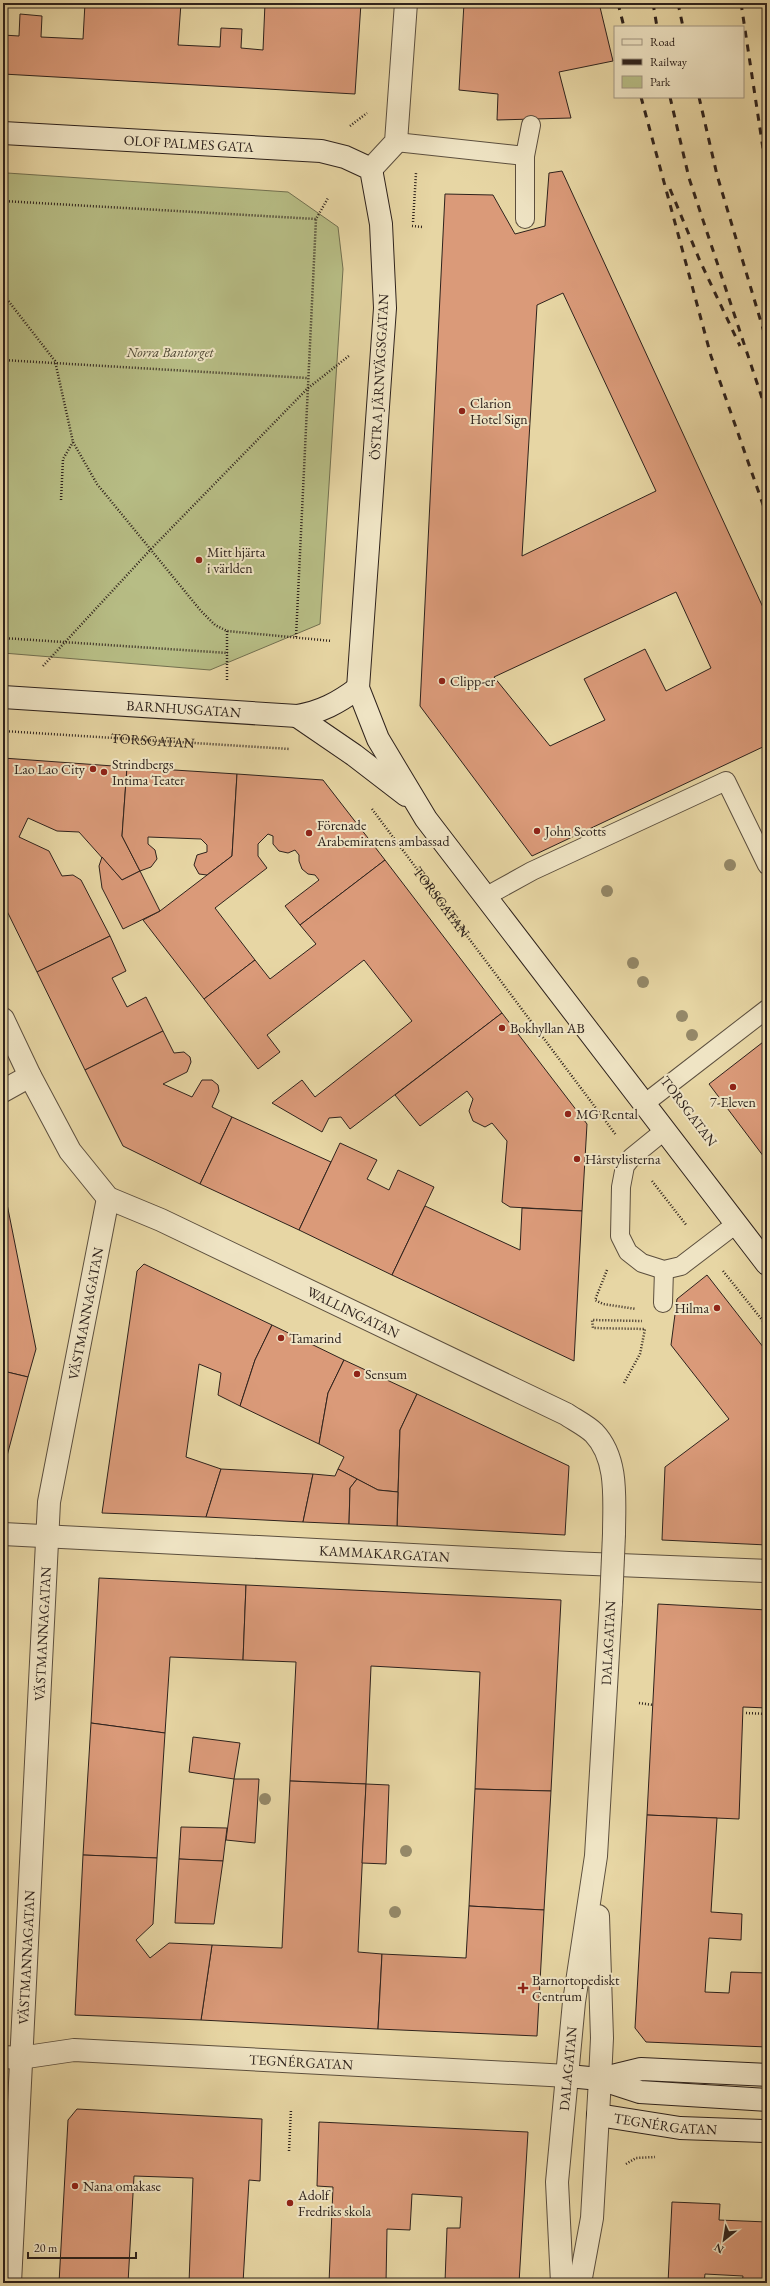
<svg xmlns="http://www.w3.org/2000/svg" width="770" height="2286" viewBox="0 0 770 2286" font-family="'EB Garamond',serif">
<style>
.green{fill:#b7bd85;stroke:#727050}
.building{fill:#da9a79;stroke:#2e221c;fill-rule:evenodd}
.lines{fill:none;stroke-linecap:round;stroke-linejoin:round}
.lane-casing{stroke:#5c4f3e;stroke-width:20}
.street-casing{stroke:#5c4f3e;stroke-width:24}
.secondary-casing{stroke:#2e221c;stroke-width:24}
.path{stroke:#2e221c;stroke-width:2.5;stroke-dasharray:1 2;stroke-linecap:butt}
.lane{stroke:#efe4c4;stroke-width:18}
.street{stroke:#efe4c4;stroke-width:22}
.secondary{stroke:#efe4c4;stroke-width:22}
.rail{stroke:#2e221c;stroke-width:3;stroke-dasharray:7 7;stroke-linecap:butt}
.street-bridge-casing{stroke:#5c4f3e;stroke-width:24;stroke-linecap:butt}
.street-bridge{stroke:#efe4c4;stroke-width:22}
.tree{fill:#948868}
.poi-dot{fill:#8f2418;stroke:#efe4c4;stroke-width:1.5}
.labels{text-anchor:middle;stroke-width:4;stroke-linejoin:round;paint-order:stroke}
.street-label{font-size:14px;fill:#2e221c;stroke:#efe4c4}
.park-label{font-size:14px;font-style:italic;fill:#504936;stroke:#efe4c4}
.poi-label{font-size:14px;fill:#2e221c;stroke:#efe4c4;text-anchor:start}
</style>
<rect width="100%" height="100%" fill="#e7d6a4"/>
<filter id="stains"><feTurbulence type="fractalNoise" baseFrequency=".005" numOctaves="4"/><feColorMatrix values="0 0 0 0 .2 0 0 0 0 .09 0 0 0 0 .02 0 0 0 .5 -.17"/></filter>
<radialGradient id="worn" r=".72"><stop offset=".6" stop-color="#630" stop-opacity="0"/><stop offset="1" stop-color="#630" stop-opacity=".3"/></radialGradient>
<polygon class="green" points="7,173 288,192 338,227 343,269 320,624 210,670 3,653 3,191"/>
<g class="building">
<polygon points="85,3 181,3 178,45 220,47 221,28 242,29 241,48 263,50 265,3 361,3 355,94 3,74 3,35 19,36 20,14 42,16 41,37 83,39"/>
<polygon points="464,3 599,3 613,61 559,72 571,118 497,120 498,94 459,90"/>
<path d="M 562,171 L 767,616 L 767,745 L 532,856 L 420,706 L 445,194 L 493,195 L 515,234 L 545,226 L 549,173 ZM 563,293 L 656,491 L 522,556 L 537,305 ZM 676,592 L 711,668 L 666,691 L 645,649 L 584,679 L 605,720 L 550,746 L 494,677 Z"/>
<polygon points="3,758 127,767 122,836 140,871 122,880 79,832 57,831 28,818 19,837 49,851 62,876 73,875 81,880 110,936 37,972 3,903"/>
<polygon points="127,767 237,774 232,856 207,875 199,874 194,865 197,855 207,852 207,845 201,839 148,837 148,844 155,850 157,859 151,867 140,871 122,836"/>
<polygon points="237,774 323,780 385,860 300,925 285,906 319,880 315,875 308,874 302,869 299,861 299,855 295,850 288,853 279,851 273,844 273,836 268,834 258,844 258,856 267,868 215,908 255,960 204,999 143,920 160,911 232,856"/>
<polygon points="102,857 122,880 140,871 160,911 123,929 102,888 99,866"/>
<polygon points="385,860 502,1013 350,1129 341,1117 329,1118 322,1132 272,1103 302,1080 315,1097 412,1021 364,960 267,1035 280,1052 258,1069 204,999 255,960 270,979 316,944 300,925"/>
<polygon points="110,936 126,971 112,978 127,1007 146,997 163,1031 85,1070 37,972"/>
<polygon points="502,1013 587,1124 582,1211 510,1207 502,1202 507,1141 492,1123 485,1127 473,1121 469,1111 473,1099 467,1091 420,1126 395,1095"/>
<polygon points="163,1031 174,1053 184,1052 190,1057 191,1062 187,1072 163,1084 192,1097 202,1080 212,1080 218,1085 219,1091 212,1107 232,1117 200,1184 123,1146 85,1070"/>
<polygon points="767,1039 767,1161 709,1084"/>
<polygon points="232,1117 331,1162 299,1230 200,1184"/>
<polygon points="340,1143 377,1160 367,1179 389,1190 398,1170 434,1187 392,1275 299,1230"/>
<polygon points="3,1198 6,1199 36,1349 28,1377 3,1371"/>
<polygon points="425,1206 520,1250 522,1208 582,1211 574,1361 392,1275"/>
<polygon points="144,1264 272,1325 255,1360 240,1406 218,1395 221,1373 199,1364 186,1457 221,1469 206,1517 102,1513 137,1271"/>
<polygon points="707,1275 767,1352 767,1545 662,1540 665,1467 729,1419 671,1345 677,1299"/>
<polygon points="272,1325 344,1360 328,1393 319,1444 240,1406 255,1360"/>
<polygon points="344,1360 417,1394 400,1430 398,1492 378,1490 338,1469 344,1457 319,1444 328,1393"/>
<polygon points="3,1371 28,1377 3,1471"/>
<polygon points="417,1394 569,1466 565,1535 397,1526 400,1430"/>
<polygon points="221,1469 313,1474 303,1522 206,1517"/>
<polygon points="338,1469 357,1479 350,1488 349,1524 303,1522 313,1474 335,1476"/>
<polygon points="357,1479 378,1490 398,1492 397,1526 349,1524 350,1488"/>
<polygon points="99,1578 246,1585 243,1660 170,1657 165,1733 91,1723"/>
<polygon points="246,1585 561,1600 551,1791 475,1789 480,1672 371,1666 366,1784 290,1781 296,1662 243,1660"/>
<polygon points="658,1604 767,1610 767,1708 743,1707 739,1819 647,1815"/>
<polygon points="91,1723 165,1733 157,1858 83,1855"/>
<polygon points="193,1737 240,1743 234,1779 189,1772"/>
<polygon points="234,1779 259,1779 255,1843 226,1840"/>
<polygon points="290,1781 366,1784 358,1952 382,1954 378,2029 201,2020 212,1945 282,1948"/>
<polygon points="366,1784 389,1785 386,1864 362,1863"/>
<polygon points="475,1789 551,1791 544,1910 469,1906"/>
<polygon points="647,1815 717,1818 711,1912 742,1914 741,1940 709,1938 705,1992 729,1993 731,1972 767,1973 767,2047 646,2042 635,2028"/>
<polygon points="181,1827 227,1828 223,1861 179,1859"/>
<polygon points="83,1855 157,1858 153,1924 136,1940 150,1958 169,1943 212,1945 201,2020 75,2015"/>
<polygon points="179,1859 223,1861 214,1924 175,1923"/>
<polygon points="469,1906 544,1910 537,2036 378,2029 382,1954 466,1958"/>
<polygon points="77,2109 262,2119 260,2181 249,2180 243,2283 189,2283 193,2178 134,2176 128,2283 59,2283 68,2120"/>
<polygon points="319,2122 528,2132 519,2283 423,2283 423,2281 445,2282 447,2228 460,2228 462,2197 412,2194 410,2230 387,2229 386,2283 329,2283 333,2187 317,2186"/>
<polygon points="672,2202 720,2204 719,2220 767,2222 767,2283 742,2283 743,2276 705,2274 704,2283 668,2283"/>
</g>
<g class="lines">
<defs>
<g id="lane">
<polyline points="396,142 525,156 531,125"/>
<polyline points="525,219 525,156"/>
<polyline points="485,897 532,871 726,781 767,865"/>
<polyline points="644,1104 767,1009"/>
<polyline points="664,1131 632,1157 625,1166 621,1187 620,1236 628,1252 642,1263 664,1270 681,1266 736,1224"/>
<polyline points="663,1303 664,1270"/>
</g>
<g id="street">
<polyline points="371,169 396,142 406,3"/>
<path id="s3" d="M 3,1019 L 30,1076 L 70,1151 L 108,1198 L 161,1220 L 566,1414 C 575,1420 587,1426 594,1433 C 619,1459 614,1501 614,1534"/>
<polyline points="3,1091 30,1076"/>
<path id="s4" d="M 3,1534 L 569,1563 L 767,1571"/>
<path id="s5" d="M 3,2057 L 20,2058 L 74,2050 L 568,2076"/>
<path id="s6" d="M 10,2283 L 49,1502 L 108,1198"/>
<path id="s7" d="M 562,2283 L 557,2182 L 574,2002 L 596,1856 L 611,1602"/>
<polyline points="580,2283 592,2218 600,2079 602,2038 598,1916"/>
</g>
<g id="secondary">
<path id="s8" d="M 3,133 L 321,151 L 345,157 L 371,169 L 381,224 L 385,308 L 358,688 L 378,739 L 426,819 L 767,1264"/>
<path id="s9" d="M 3,697 L 297,716 C 321,712 338,703 358,688"/>
<polyline points="297,716 354,755 406,795"/>
<polyline points="568,2076 600,2079 640,2092 767,2100"/>
<polyline points="600,2079 641,2069 767,2075"/>
<path id="s10" d="M 598,2115 L 680,2128 L 767,2131"/>
</g>
</defs>
<use href="#lane" class="lane-casing"/>
<use href="#street" class="street-casing"/>
<use href="#secondary" class="secondary-casing"/>
<g class="path">
<polyline points="350,126 367,113"/>
<polyline points="3,201 316,219"/>
<polyline points="413,222 416,173"/>
<polyline points="412,226 423,227"/>
<polyline points="3,294 55,361 73,442 97,484 201,611 215,625 227,631 332,641"/>
<polyline points="3,360 307,378"/>
<polyline points="61,500 63,459 73,442"/>
<polyline points="227,631 227,681"/>
<polyline points="296,637 316,219 328,198"/>
<polyline points="3,638 228,653"/>
<polyline points="43,666 151,549 307,389 350,355"/>
<path id="s1" d="M 3,731 L 290,749"/>
<path id="s2" d="M 372,809 L 616,1135"/>
<polyline points="652,1181 687,1226"/>
<polyline points="607,1270 595,1300 603,1304 636,1309"/>
<polyline points="723,1271 767,1326"/>
<polyline points="624,1383 640,1354 645,1329 593,1328 592,1320 642,1321"/>
<polyline points="639,1703 653,1705"/>
<polyline points="746,1713 767,1714"/>
<polyline points="289,2151 291,2109"/>
<polyline points="626,2164 636,2158 655,2157"/>
</g>
<use href="#lane" class="lane"/>
<use href="#street" class="street"/>
<use href="#secondary" class="secondary"/>
<g class="rail">
<polyline points="618,3 624,27"/>
<polyline points="653,3 657,27"/>
<polyline points="678,3 683,27"/>
<polyline points="741,3 767,175"/>
<polyline points="641,97 711,356 767,516"/>
<polyline points="670,97 689,178 767,413"/>
<polyline points="699,97 717,175 767,342"/>
<polyline points="670,189 700,261 740,346"/>
</g>
<defs>
<polyline id="street-bridge" points="611,1602 614,1534"/>
</defs>
<use href="#street-bridge" class="street-bridge-casing"/>
<use href="#street-bridge" class="street-bridge"/>
</g>
<g class="tree">
<circle cx="730" cy="865" r="6"/>
<circle cx="607" cy="891" r="6"/>
<circle cx="633" cy="963" r="6"/>
<circle cx="643" cy="982" r="6"/>
<circle cx="682" cy="1016" r="6"/>
<circle cx="692" cy="1035" r="6"/>
<circle cx="265" cy="1799" r="6"/>
<circle cx="406" cy="1851" r="6"/>
<circle cx="395" cy="1912" r="6"/>
</g>
<g class="poi-dot">
<circle cx="462" cy="411" r="4"/>
<circle cx="199" cy="560" r="4"/>
<circle cx="442" cy="681" r="4"/>
<circle cx="93" cy="769" r="4"/>
<circle cx="104" cy="772" r="4"/>
<circle cx="537" cy="831" r="4"/>
<circle cx="309" cy="833" r="4"/>
<circle cx="502" cy="1028" r="4"/>
<circle cx="733" cy="1087" r="4"/>
<circle cx="568" cy="1114" r="4"/>
<circle cx="577" cy="1159" r="4"/>
<circle cx="717" cy="1308" r="4"/>
<circle cx="281" cy="1338" r="4"/>
<circle cx="357" cy="1374" r="4"/>
<path d="M521 1982h4v4h4v4h-4v4h-4v-4h-4v-4h4z"/>
<circle cx="75" cy="2186" r="4"/>
<circle cx="290" cy="2203" r="4"/>
</g>
<g class="labels">
<g class="street-label">
<text dy="5" stroke="none"><textPath href="#s8" startOffset="186">OLOF PALMES GATA</textPath></text>
<text transform="translate(379 377) rotate(-87)" y="5">ÖSTRA JÄRNVÄGSGATAN</text>
<text dy="5" stroke="none"><textPath href="#s9" startOffset="181">BARNHUSGATAN</textPath></text>
<text dy="5" stroke="none"><textPath href="#s1" startOffset="150">TORSGATAN</textPath></text>
<text dy="5" stroke="none"><textPath href="#s2" startOffset="116">TORSGATAN</textPath></text>
<text transform="translate(689 1111) rotate(53)" y="5">TORSGATAN</text>
<text dy="5" stroke="none"><textPath href="#s3" startOffset="479">WALLINGATAN</textPath></text>
<text dy="5" stroke="none"><textPath href="#s6" startOffset="974">VÄSTMANNAGATAN</textPath></text>
<text dy="5" stroke="none"><textPath href="#s4" startOffset="382">KAMMAKARGATAN</textPath></text>
<text dy="5" stroke="none"><textPath href="#s6" startOffset="650">VÄSTMANNAGATAN</textPath></text>
<text transform="translate(608 1643) rotate(-87)" y="5">DALAGATAN</text>
<text dy="5" stroke="none"><textPath href="#s6" startOffset="326">VÄSTMANNAGATAN</textPath></text>
<text dy="5" stroke="none"><textPath href="#s5" startOffset="299">TEGNÉRGATAN</textPath></text>
<text dy="5" stroke="none"><textPath href="#s7" startOffset="215">DALAGATAN</textPath></text>
<text dy="5" stroke="none"><textPath href="#s10" startOffset="68">TEGNÉRGATAN</textPath></text>
</g>
<g class="park-label">
<text x="170" y="357">Norra Bantorget</text>
</g>
<g class="poi-label">
<text x="470" y="408">Clarion<tspan x="470" dy="16">Hotel Sign</tspan></text>
<text x="207" y="557">Mitt hjärta<tspan x="207" dy="16">i världen</tspan></text>
<text x="450" y="686">Clipp-er</text>
<text x="112" y="769">Strindbergs<tspan x="112" dy="16">Intima Teater</tspan></text>
<text x="85" y="774" text-anchor="end">Lao Lao City</text>
<text x="317" y="830">Förenade<tspan x="317" dy="16">Arabemiratens ambassad</tspan></text>
<text x="545" y="836">John Scotts</text>
<text x="510" y="1033">Bokhyllan AB</text>
<text x="733" y="1107" text-anchor="middle">7-Eleven</text>
<text x="576" y="1119">MG Rental</text>
<text x="585" y="1164">Hårstylisterna</text>
<text x="709" y="1313" text-anchor="end">Hilma</text>
<text x="289" y="1343">Tamarind</text>
<text x="365" y="1379">Sensum</text>
<text x="532" y="1985">Barnortopediskt<tspan x="532" dy="16">Centrum</tspan></text>
<text x="83" y="2191">Nana omakase</text>
<text x="298" y="2200">Adolf<tspan x="298" dy="16">Fredriks skola</tspan></text>
</g>
</g>
<rect width="770" height="2286" fill="none" stroke="#e7d6a4" stroke-width="16"/>
<rect x="4" y="4" width="762" height="2278" fill="none" stroke="#2e221c" stroke-width="2"/>
<rect x="8" y="8" width="754" height="2270" fill="none" stroke="#2e221c"/>
<rect x="614" y="26" width="130" height="72" fill="#efe4c4" stroke="#a29681"/>
<rect x="622" y="39" width="20" height="6" fill="#efe4c4" stroke="#a29681"/>
<text x="650" y="46" font-size="12" fill="#2e221c">Road</text>
<rect x="622" y="59" width="20" height="6" fill="#2e221c" stroke="#a29681"/>
<text x="650" y="66" font-size="12" fill="#2e221c">Railway</text>
<rect x="622" y="76" width="20" height="12" fill="#b7bd85" stroke="#a29681"/>
<text x="650" y="86" font-size="12" fill="#2e221c">Park</text>
<g transform="translate(724 2240) rotate(210)" stroke="#efe4c4" stroke-width="3" paint-order="stroke">
<path d="M0-3L7 15L0 10L-7 15Z" fill="#2e221c"/>
<text y="-6" font-size="11" font-weight="bold" text-anchor="middle" fill="#2e221c">N</text>
</g>
<path d="M28 2252v6h108v-6" fill="none" stroke="#2e221c" stroke-width="2"/>
<text x="34" y="2252" font-size="12" fill="#2e221c" stroke="#efe4c4" stroke-width="3" paint-order="stroke">20 m</text>
<rect width="100%" height="100%" filter="url(#stains)"/>
<rect width="100%" height="100%" fill="url(#worn)"/>
</svg>
